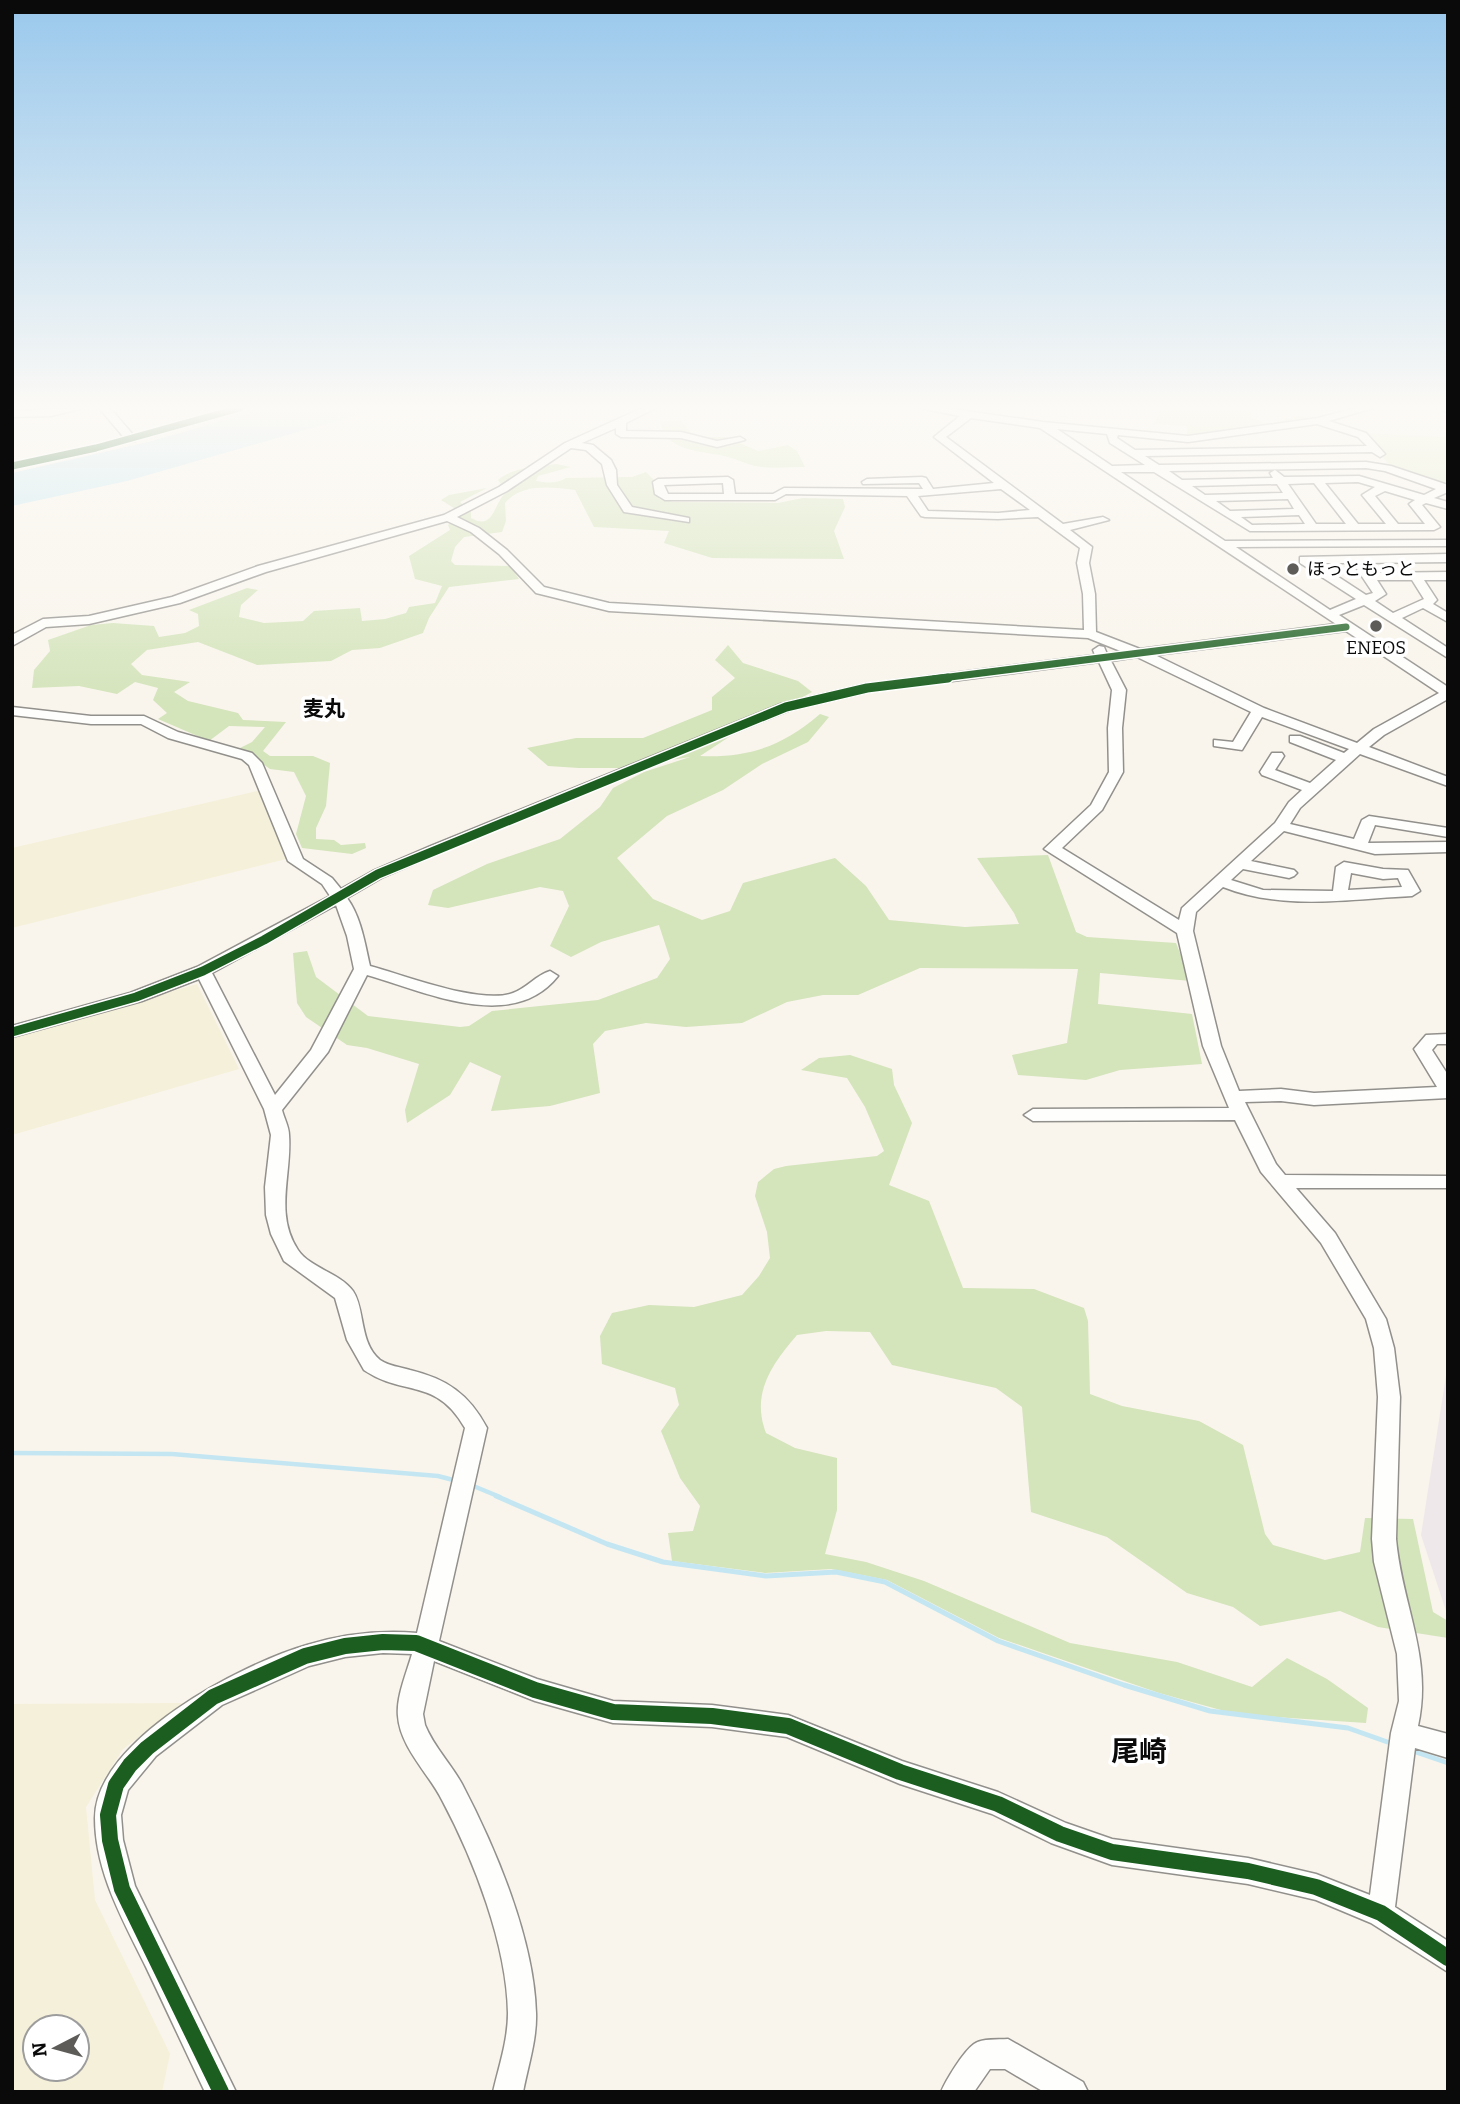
<svg xmlns="http://www.w3.org/2000/svg" width="1460" height="2104" viewBox="0 0 1460 2104" font-family="Bitter,'Noto Sans JP',serif">
<style>
.industrial{fill:#efe8ea}
.farmland{fill:#f5f0d9;fill-rule:evenodd}
.green{fill:#e3edcd}
.forest{fill:#d4e4bb}
.water{fill:#c4e6f2}
.lines{fill:none;stroke-linecap:round;stroke-linejoin:round}
.stream-far1{stroke:#c4e6f2;stroke-width:4.5}
.stream{stroke:#c4e6f2;stroke-width:5}
.minor-casing{stroke:#92908c;stroke-width:3}
.minor{fill:#fefefc;fill-rule:evenodd}
.cycleway-far2-casing{stroke:#fff;stroke-width:10}
.cycleway-far1-casing{stroke:#fff;stroke-width:12}
.cycleway-casing{stroke:#fff;stroke-width:20}
.cycleway-far2{stroke:#1b5e20;stroke-width:7}
.cycleway-far1{stroke:#1b5e20;stroke-width:9}
.cycleway{stroke:#1b5e20;stroke-width:16}
.poi-dot{fill:#5e5c59;stroke:#fff;stroke-width:2.5}
.labels{text-anchor:middle;stroke-width:7;stroke-linejoin:round;paint-order:stroke}
.far-poi-label{font-size:18px;fill:#0a0a0a;stroke:#fff;text-anchor:start}
.far-quarter-label{font-size:21px;font-weight:bold;fill:#0a0a0a;stroke:#fff}
.near-quarter-label{font-size:28px;font-weight:bold;fill:#0a0a0a;stroke:#fff}
</style>
<rect width="100%" height="100%" fill="#f9f5ec"/>
<polygon class="industrial" points="1448,1363 1448,1617 1421,1535"/>
<g class="farmland">
<polygon points="261,790 286,859 12,928 12,848"/>
<polygon points="197,984 239,1069 12,1135 12,1038"/>
<path d="M 184,1703 L 123,1749 L 86,1807 L 95,1900 L 170,2054 L 162,2092 L 12,2092 L 12,1704 ZM 35,2027 L 77,2027 L 77,2069 L 35,2069 Z"/>
</g>
<polygon class="green" points="1363,433 1448,437 1448,487 1391,467"/>
<g class="forest">
<polygon points="1163,408 1251,411 1251,418 1268,424 1299,416 1315,420 1186,437 1188,426 1153,424"/>
<path d="M 660,421 L 681,421 L 694,437 L 726,437 L 758,451 L 788,445 L 797,451 L 805,467 C 788,467 771,469 755,466 C 745,464 737,459 728,457 C 704,450 665,454 660,421 Z"/>
<path d="M 556,464 L 571,467 L 538,476 L 536,481 C 547,483 556,484 566,478 L 632,477 L 646,472 L 655,481 L 659,499 L 673,502 L 778,503 L 803,498 L 843,499 L 845,507 L 834,531 L 844,559 L 712,558 L 664,543 L 669,531 L 594,527 L 575,490 C 550,487 522,483 505,503 L 506,521 L 502,532 L 464,537 L 455,547 L 451,561 L 455,565 L 510,566 L 519,579 L 449,587 L 429,618 L 423,633 L 380,648 L 352,650 L 331,661 L 257,665 L 198,642 L 147,650 L 131,664 L 142,675 L 190,682 L 174,692 L 188,701 L 238,713 L 243,720 L 286,722 L 263,751 L 270,756 L 313,756 L 330,763 L 326,806 L 316,828 L 316,839 L 334,840 L 341,845 L 365,843 L 366,848 L 352,854 L 302,848 L 296,834 L 306,796 L 294,772 L 270,769 L 240,748 L 252,742 L 265,727 L 229,726 L 209,741 L 158,719 L 167,713 L 153,700 L 158,688 L 135,682 L 117,694 L 79,686 L 32,688 L 34,670 L 50,651 L 48,640 L 91,625 L 113,623 L 154,626 L 159,637 L 185,633 L 199,626 L 198,614 L 189,610 L 247,588 L 258,590 L 241,605 L 239,617 L 264,623 L 303,621 L 314,611 L 360,608 L 362,621 L 385,619 L 406,613 L 409,607 L 435,603 L 442,586 L 415,579 L 409,556 L 450,530 L 448,525 L 462,513 L 441,500 L 449,495 L 487,488 L 460,502 L 471,512 L 471,518 C 495,532 494,500 507,492 L 498,480 C 513,467 537,467 556,464 Z"/>
<path d="M 728,645 L 743,663 L 798,681 L 812,692 L 732,735 L 700,756 C 749,758 783,746 820,714 L 829,717 L 808,742 L 762,764 L 723,790 L 667,816 L 617,858 L 653,899 L 702,920 L 730,911 L 743,883 L 835,858 L 866,886 L 889,920 L 965,927 L 1019,924 L 1014,913 L 977,858 L 1048,855 L 1076,932 L 1087,937 L 1176,943 L 1191,981 L 1100,973 L 1098,1004 L 1192,1014 L 1202,1064 L 1120,1070 L 1086,1080 L 1018,1075 L 1012,1055 L 1067,1043 L 1078,969 L 920,968 L 858,995 L 823,995 L 787,1002 L 742,1023 L 686,1027 L 646,1023 L 605,1031 L 593,1044 L 600,1093 L 550,1106 L 491,1111 L 501,1076 L 470,1062 L 450,1095 L 407,1123 L 405,1110 L 419,1064 L 367,1048 L 347,1045 L 306,1017 L 297,1003 L 293,953 L 307,951 L 316,977 L 368,1016 L 460,1027 L 469,1026 L 492,1011 L 598,1000 L 657,978 L 670,959 L 659,925 L 601,942 L 571,957 L 550,946 L 569,906 L 563,891 L 540,887 L 448,908 L 428,905 L 433,890 L 487,864 L 560,839 L 600,807 L 613,788 L 644,772 L 690,757 L 620,768 L 579,768 L 548,766 L 527,748 L 576,738 L 643,738 L 712,710 L 712,697 L 735,678 L 715,660 Z"/>
<path d="M 850,1055 L 892,1069 L 894,1085 L 912,1123 L 889,1185 L 929,1201 L 963,1288 L 1034,1289 L 1084,1308 L 1088,1321 L 1090,1394 L 1122,1406 L 1199,1421 L 1243,1445 L 1265,1534 L 1273,1545 L 1325,1560 L 1360,1552 L 1365,1518 L 1413,1519 L 1433,1612 L 1448,1621 L 1448,1638 L 1378,1627 L 1340,1611 L 1260,1626 L 1233,1607 L 1187,1593 L 1107,1537 L 1031,1512 L 1022,1407 L 996,1388 L 892,1365 L 870,1332 L 826,1331 L 797,1335 C 771,1365 751,1394 766,1433 L 795,1448 L 837,1458 L 837,1510 L 825,1554 L 866,1562 L 924,1581 L 1070,1643 L 1177,1662 L 1252,1687 L 1287,1658 L 1327,1679 L 1368,1708 L 1366,1723 L 1275,1717 L 1228,1712 L 1159,1693 L 999,1638 L 887,1580 L 831,1569 L 765,1573 L 672,1561 L 668,1533 L 693,1531 L 700,1506 L 680,1478 L 661,1431 L 679,1405 L 675,1388 L 602,1364 L 600,1336 L 612,1313 L 649,1305 L 694,1307 L 742,1295 L 759,1276 L 770,1258 L 767,1232 L 755,1196 L 758,1182 L 774,1169 L 786,1166 L 877,1156 L 884,1151 L 865,1107 L 847,1078 L 801,1070 L 819,1058 Z"/>
</g>
<polygon class="water" points="266,408 382,408 127,481 12,506 12,473 148,442"/>
<g class="lines">
<g class="stream-far1">
<polyline points="12,1453 172,1454 438,1476 457,1481"/>
<polyline points="471,1485 500,1497"/>
</g>
<g class="stream">
<polyline points="496,1496 607,1544 663,1562 766,1576 836,1572 885,1582 998,1641 1124,1685 1210,1711 1348,1728 1393,1744"/>
<polyline points="1410,1750 1448,1763"/>
</g>
<defs>
<g id="minor">
<polygon points="83,408 51,416 12,417 12,411"/>
<polygon points="99,408 110,408 135,437 135,441 127,441"/>
<path d="M 642,408 L 656,408 L 626,423 L 626,431 L 681,432 L 717,441 L 740,437 L 745,440 L 717,447 L 681,438 L 621,437 L 616,434 L 616,428 L 582,443 L 593,445 L 611,460 L 616,470 L 617,485 L 632,507 L 689,518 L 689,522 L 624,512 L 607,485 L 602,464 L 586,450 L 571,448 L 507,491 L 457,517 L 479,528 L 507,550 L 544,587 L 609,603 L 1084,630 L 1083,594 L 1077,563 L 1080,548 L 1038,517 L 998,519 L 925,517 L 921,516 L 907,496 L 786,494 L 775,500 L 665,500 L 655,494 L 653,482 L 658,479 L 728,477 L 733,480 L 735,494 L 773,494 L 784,488 L 923,489 L 919,483 L 863,484 L 862,482 L 867,479 L 922,477 L 926,478 L 933,489 L 994,483 L 934,437 L 960,416 L 919,408 L 946,408 L 1043,422 L 1188,436 L 1318,418 L 1356,408 L 1373,408 L 1329,421 L 1366,433 L 1385,454 L 1380,457 L 1372,452 L 1145,456 L 1159,465 L 1366,462 L 1391,466 L 1448,485 L 1448,492 L 1434,498 L 1448,502 L 1448,509 L 1426,503 L 1422,505 L 1440,527 L 1434,530 L 1250,531 L 1154,472 L 1121,472 L 1225,541 L 1448,540 L 1448,546 L 1236,547 L 1330,610 L 1356,599 L 1300,563 L 1300,557 L 1448,554 L 1448,562 L 1364,563 L 1372,573 L 1448,572 L 1448,580 L 1424,580 L 1437,600 L 1433,604 L 1448,613 L 1448,622 L 1423,608 L 1402,618 L 1448,648 L 1448,658 L 1364,605 L 1339,615 L 1448,687 L 1448,699 L 1384,735 L 1369,747 L 1448,777 L 1448,786 L 1360,754 L 1300,808 L 1290,824 L 1354,839 L 1362,820 L 1369,816 L 1448,828 L 1448,837 L 1375,825 L 1368,843 L 1448,842 L 1448,852 L 1375,854 L 1284,831 L 1251,861 L 1294,870 L 1297,873 L 1294,876 L 1289,878 L 1243,869 L 1231,880 L 1263,890 L 1333,891 L 1336,867 L 1344,862 L 1383,869 L 1408,870 L 1420,891 L 1412,896 C 1349,899 1283,911 1223,887 L 1196,912 L 1193,931 L 1221,1046 L 1239,1091 L 1281,1089 L 1314,1093 L 1437,1087 L 1414,1049 L 1426,1035 L 1448,1034 L 1448,1044 L 1437,1044 L 1432,1050 L 1448,1075 L 1448,1098 L 1314,1105 L 1281,1101 L 1245,1102 L 1276,1164 L 1285,1175 L 1448,1176 L 1448,1188 L 1296,1188 L 1335,1233 L 1386,1319 L 1394,1348 L 1400,1397 L 1396,1539 C 1402,1606 1433,1657 1418,1726 L 1448,1734 L 1448,1758 L 1415,1748 L 1395,1907 L 1448,1941 L 1448,1972 L 1371,1923 L 1316,1900 L 1248,1884 L 1112,1865 L 1051,1843 L 992,1814 L 900,1784 L 787,1737 L 712,1727 L 613,1723 L 535,1701 L 434,1661 L 423,1714 L 425,1725 C 434,1747 451,1764 462,1784 C 496,1849 534,1939 536,2013 C 537,2039 528,2066 523,2092 L 493,2092 C 499,2066 508,2040 508,2013 C 507,1945 474,1860 442,1800 C 429,1774 400,1747 398,1716 C 396,1697 407,1672 412,1654 L 383,1653 L 345,1657 L 309,1666 L 222,1705 L 156,1756 L 128,1790 L 121,1815 L 123,1840 L 135,1886 L 236,2092 L 205,2092 C 185,2050 166,2009 146,1967 C 123,1920 95,1872 95,1818 C 95,1740 241,1664 307,1645 C 343,1634 379,1630 417,1633 L 465,1428 C 436,1377 404,1397 364,1370 L 347,1340 L 335,1298 L 284,1261 L 271,1234 L 266,1215 L 265,1187 L 271,1135 L 264,1109 L 199,979 L 142,1001 L 12,1037 L 12,1026 L 130,993 L 197,967 L 330,896 L 322,884 L 288,861 L 249,765 L 242,759 L 168,738 L 141,724 L 91,724 L 12,715 L 12,707 L 91,716 L 144,716 L 178,732 L 252,753 L 262,763 L 303,859 L 332,878 L 341,889 L 373,871 L 431,846 L 781,704 L 867,684 L 1095,655 L 1093,650 L 1099,646 L 1104,647 L 1107,654 L 1123,652 L 1088,638 L 609,611 L 536,593 L 499,554 L 471,532 L 447,521 L 266,572 L 180,603 L 89,624 L 46,627 L 12,646 L 12,635 L 43,619 L 89,616 L 172,597 L 258,566 L 444,515 L 499,487 L 565,443 ZM 971,418 L 1040,428 L 1336,624 L 1140,649 L 1096,632 L 1095,594 L 1089,563 L 1092,547 L 1070,530 L 1109,520 L 1103,517 L 1063,524 L 946,437 ZM 1317,424 L 1358,437 L 1367,446 L 1135,450 L 1117,438 L 1118,435 L 1188,442 ZM 1057,429 L 1107,434 L 1110,443 L 1145,465 L 1112,466 ZM 1366,468 L 1385,471 L 1436,489 L 1424,495 L 1359,476 L 1284,477 L 1275,470 L 1270,473 L 1273,478 L 1182,480 L 1169,471 ZM 1358,482 L 1375,487 L 1362,495 L 1386,524 L 1358,524 L 1325,483 ZM 723,483 L 724,494 L 668,494 L 664,485 ZM 1314,483 L 1346,524 L 1316,524 L 1288,484 ZM 1277,484 L 1283,493 L 1205,495 L 1192,486 ZM 1001,489 L 1030,510 L 998,513 L 928,511 L 918,496 ZM 1385,491 L 1415,500 L 1409,504 L 1425,524 L 1398,524 L 1375,496 ZM 1288,499 L 1294,509 L 1230,511 L 1216,501 ZM 1299,515 L 1305,524 L 1252,525 L 1241,517 ZM 1317,563 L 1353,563 L 1373,593 L 1366,595 ZM 1377,580 L 1412,580 L 1424,599 L 1393,613 L 1375,601 L 1386,594 ZM 1346,631 L 1439,693 L 1374,729 L 1357,743 L 1264,708 L 1155,655 ZM 1137,657 L 1251,712 L 1233,742 L 1214,740 L 1214,746 L 1242,750 L 1262,717 L 1349,749 L 1344,753 L 1300,736 L 1290,736 L 1290,742 L 1336,760 L 1310,783 L 1275,770 L 1284,756 L 1282,753 L 1272,753 L 1260,772 L 1262,775 L 1302,790 L 1289,802 L 1275,823 L 1182,908 L 1179,920 L 1062,848 L 1102,810 L 1123,772 L 1122,728 L 1126,690 L 1111,661 ZM 1099,662 L 1112,690 L 1108,728 L 1109,772 L 1091,805 L 1044,849 L 1177,933 L 1203,1046 L 1229,1108 L 1033,1109 L 1024,1115 L 1033,1121 L 1235,1120 L 1261,1172 L 1321,1243 L 1366,1319 L 1374,1348 L 1378,1397 L 1372,1539 L 1374,1562 L 1397,1654 L 1399,1701 L 1391,1733 L 1370,1895 L 1316,1874 L 1248,1858 L 1112,1839 L 1066,1823 L 998,1792 L 902,1761 L 788,1715 L 712,1705 L 613,1701 L 537,1679 L 439,1641 L 487,1428 C 469,1394 447,1379 410,1370 C 400,1367 389,1366 380,1360 C 359,1343 365,1308 353,1291 C 340,1273 310,1268 298,1250 C 274,1214 292,1174 289,1135 C 289,1127 284,1118 282,1110 L 328,1052 L 367,975 C 424,991 512,1034 558,976 L 550,971 C 536,975 527,988 513,993 C 480,1005 404,975 370,966 C 365,944 361,917 347,898 L 383,877 L 441,852 L 790,710 L 867,692 ZM 1351,873 L 1383,879 L 1398,878 L 1402,887 L 1348,890 ZM 336,905 L 347,936 L 354,969 L 311,1050 L 275,1095 L 212,973 Z"/>
<polygon points="1437,408 1448,408 1448,413"/>
<path d="M 1008,2039 L 1083,2082 L 1088,2092 L 1044,2092 L 1005,2069 L 990,2069 L 974,2092 L 941,2092 C 946,2080 963,2052 974,2044 C 983,2038 997,2040 1008,2039 Z"/>
</g>
</defs>
<use href="#minor" class="minor-casing"/>
<use href="#minor" class="minor"/>
<defs>
<g id="cycleway-far2">
<polyline points="12,466 96,448 240,408"/>
<polyline points="934,679 1346,627"/>
</g>
<polyline id="cycleway-far1" points="12,1032 136,997 203,971 264,940 378,874 786,707 867,688 948,678"/>
<polyline id="cycleway" points="221,2092 122,1889 110,1840 108,1815 116,1785 130,1765 147,1748 213,1697 305,1656 345,1646 383,1642 416,1643 535,1690 613,1712 712,1716 788,1726 900,1772 998,1804 1060,1834 1112,1852 1248,1871 1316,1887 1381,1913 1448,1958"/>
</defs>
<use href="#cycleway-far2" class="cycleway-far2-casing"/>
<use href="#cycleway-far1" class="cycleway-far1-casing"/>
<use href="#cycleway" class="cycleway-casing"/>
<use href="#cycleway-far2" class="cycleway-far2"/>
<use href="#cycleway-far1" class="cycleway-far1"/>
<use href="#cycleway" class="cycleway"/>
</g>
<linearGradient id="sky" x2="0" y2="1"><stop stop-color="#99c8ec"/><stop offset="0.58" stop-color="#fcfaf6"/><stop offset="1" stop-color="#fcfaf6" stop-opacity="0"/></linearGradient>
<rect width="1460" height="703" fill="url(#sky)"/>
<g class="poi-dot">
<circle cx="1293" cy="569" r="7"/>
<circle cx="1376" cy="626" r="7"/>
</g>
<g class="labels">
<g class="far-poi-label">
<text x="1307" y="575">ほっともっと</text>
<text x="1376" y="654" text-anchor="middle">ENEOS</text>
</g>
<g class="far-quarter-label">
<text x="324" y="716">麦丸</text>
</g>
<g class="near-quarter-label">
<text x="1139" y="1761">尾崎</text>
</g>
</g>
<rect width="1460" height="2104" fill="none" stroke="#0a0a0a" stroke-width="28"/>
<g transform="translate(56 2048) rotate(264)"><circle r="33" fill="#ffffff" stroke="#9d9d9d" stroke-width="2"/>
<path d="M0-5L12 26L0 18L-12 26Z" fill="#5e5c59"/>
<text y="-10" font-size="19" font-weight="bold" text-anchor="middle" fill="#0a0a0a">N</text>
</g>
</svg>
